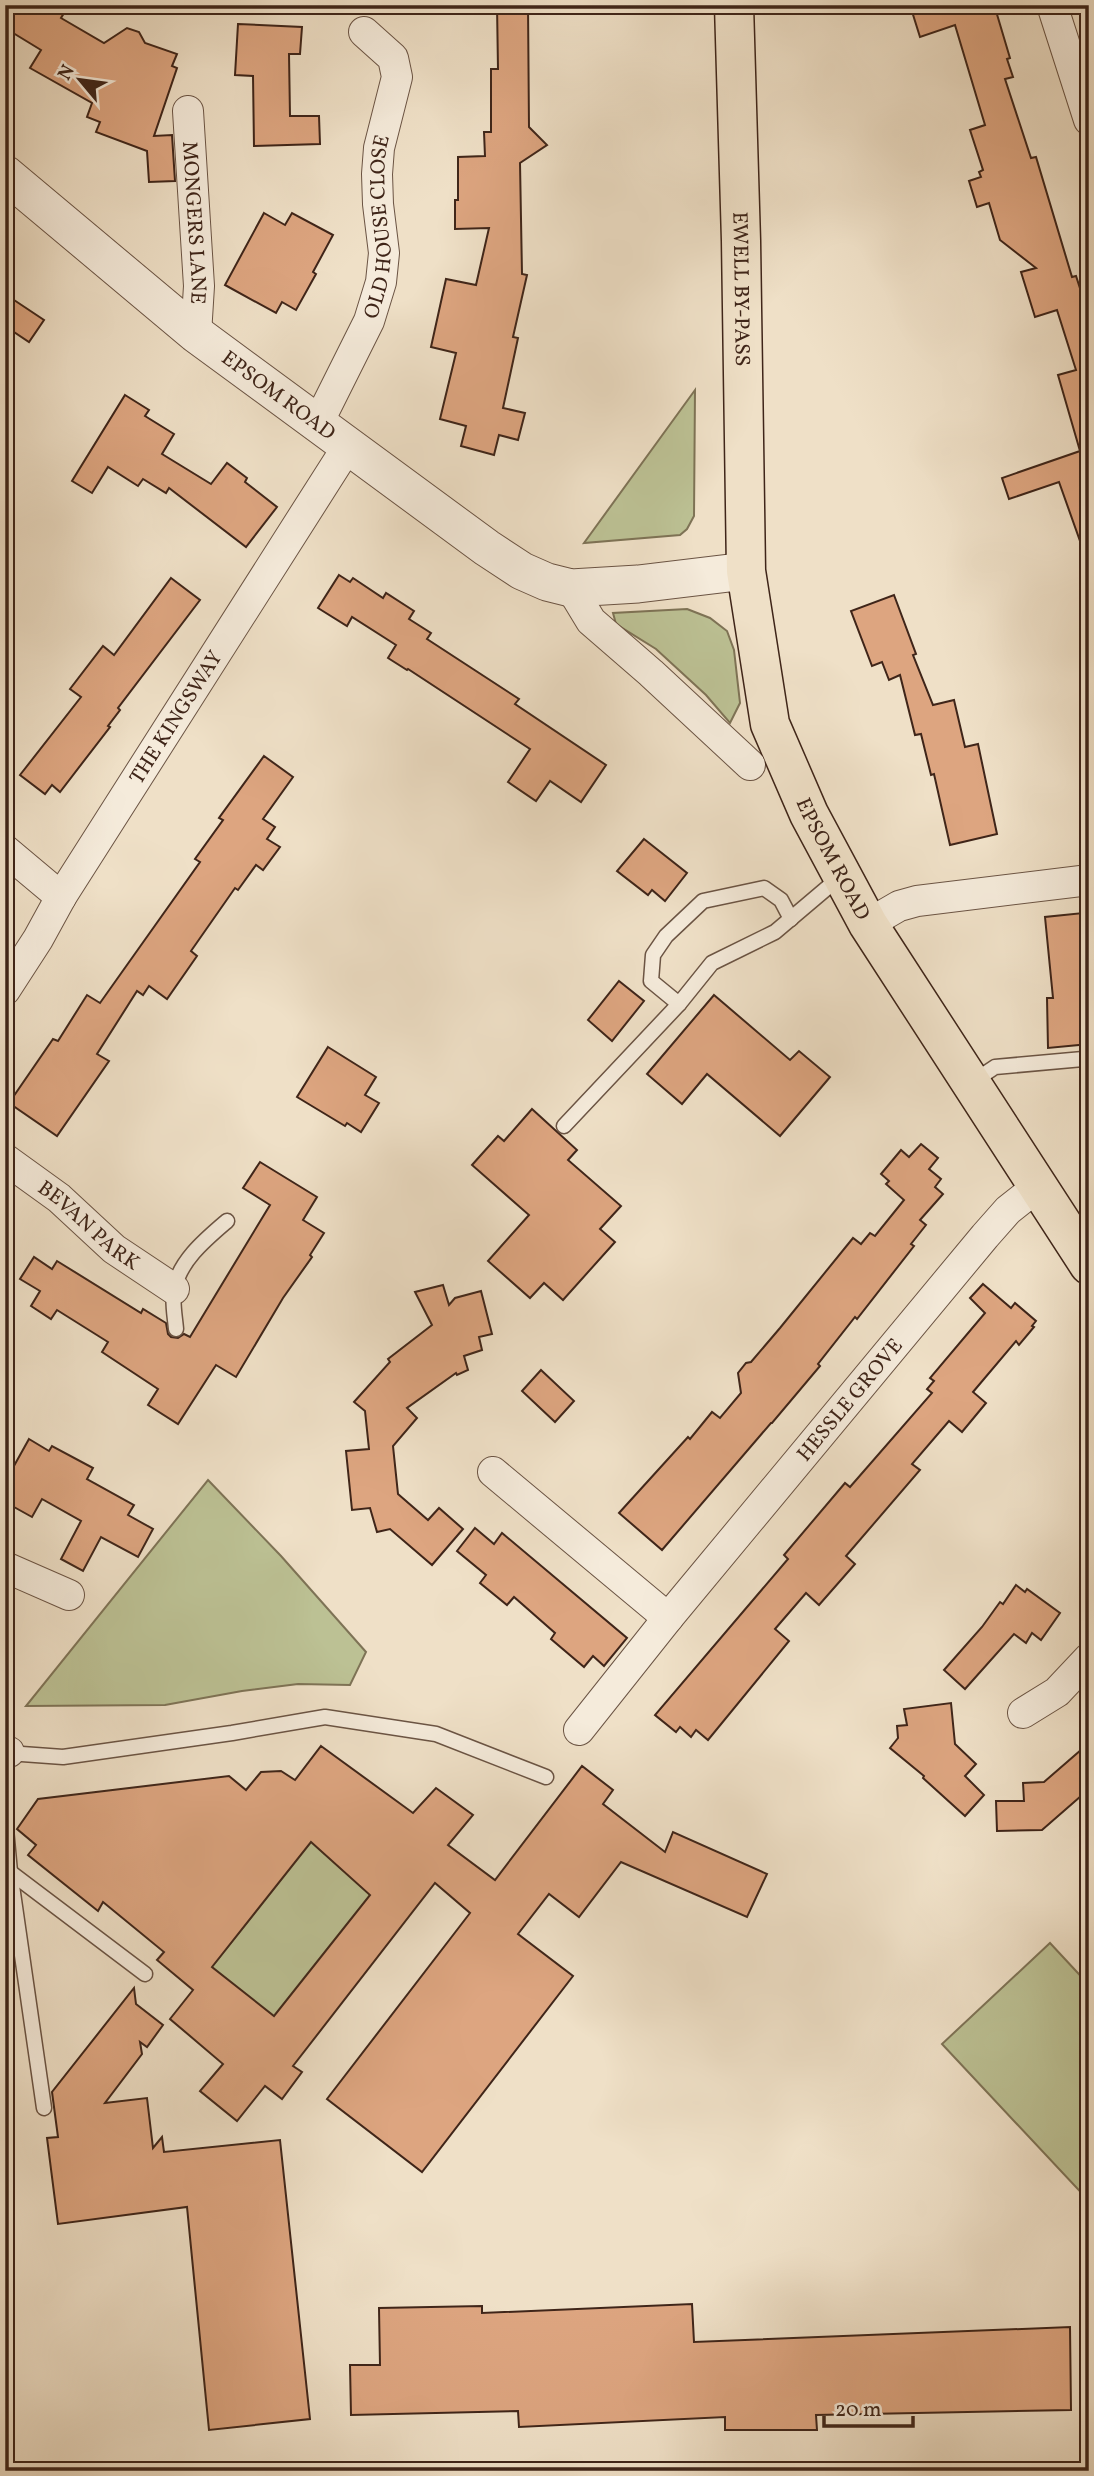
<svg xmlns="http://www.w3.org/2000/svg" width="1094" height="2476" viewBox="0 0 1094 2476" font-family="Vollkorn,serif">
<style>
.green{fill:#bcc194;stroke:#7e7356;stroke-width:2}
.building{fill:#dda580;stroke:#3f2519;stroke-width:2;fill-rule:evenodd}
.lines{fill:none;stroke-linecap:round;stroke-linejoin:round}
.service-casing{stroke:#6b5444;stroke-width:17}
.minor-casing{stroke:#6b5444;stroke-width:32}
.tertiary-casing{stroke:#6b5444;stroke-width:39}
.trunk-casing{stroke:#3f2519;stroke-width:41}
.service{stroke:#f5ebdb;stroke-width:14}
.minor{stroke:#f5ebdb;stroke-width:30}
.tertiary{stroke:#f5ebdb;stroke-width:37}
.trunk{stroke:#efe0c7;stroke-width:38}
.labels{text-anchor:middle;stroke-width:6;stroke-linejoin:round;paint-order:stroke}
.street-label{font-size:21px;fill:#3f2519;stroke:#f5ebdb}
</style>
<rect width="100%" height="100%" fill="#efe0c7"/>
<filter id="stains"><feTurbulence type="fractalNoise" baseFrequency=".00286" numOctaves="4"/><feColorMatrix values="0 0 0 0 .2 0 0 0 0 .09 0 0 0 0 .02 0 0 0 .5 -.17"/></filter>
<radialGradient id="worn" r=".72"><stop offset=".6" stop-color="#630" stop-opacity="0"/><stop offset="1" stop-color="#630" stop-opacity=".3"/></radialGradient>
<g class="green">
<polygon points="695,390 694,516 687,529 680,535 584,543"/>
<polygon points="687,609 710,618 727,631 734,650 740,703 730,723 706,695 656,649 616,624 613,613"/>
<polygon points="208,1480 281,1556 366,1652 350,1685 298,1684 242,1691 165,1705 26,1706"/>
<path d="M 316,1836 C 338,1869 340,1872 377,1886 L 265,2027 L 203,1978 Z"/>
<polygon points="1050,1943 1089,1985 1089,2201 942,2044"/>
</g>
<g class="building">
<polygon points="5,5 69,5 61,18 104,43 127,28 139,32 145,43 177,54 172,66 177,68 154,136 172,135 175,181 149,182 147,151 96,132 100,122 87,117 92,103 30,68 41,50 5,28"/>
<polygon points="497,5 528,5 529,127 547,145 520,163 522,274 527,275 513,337 518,338 503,408 525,413 518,440 499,435 494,455 461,446 466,426 440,419 456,353 431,347 446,279 476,285 489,228 455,229 455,200 458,200 458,157 485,156 484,132 491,132 491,69 498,69"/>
<polygon points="910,5 1000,5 1001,10 996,11 1010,58 1007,59 1013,77 1005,79 1031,158 1036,157 1072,277 1076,276 1089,316 1089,555 1085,555 1059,482 1009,499 1002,478 1080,451 1058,375 1076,370 1057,310 1035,317 1021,272 1036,268 1000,240 989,203 977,207 969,181 981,177 979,172 983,170 970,130 985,125 955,25 920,37"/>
<polygon points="238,24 302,27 300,54 289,54 290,116 319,116 320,144 254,146 253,76 235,75"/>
<polygon points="264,213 285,225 292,213 333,235 313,272 316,274 296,310 282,302 276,313 225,285"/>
<polygon points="5,294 44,320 29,342 5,326"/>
<polygon points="125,395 149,410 145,416 174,434 162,454 211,484 227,463 247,478 245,482 277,507 246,547 169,488 166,493 143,479 138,486 108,467 92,493 72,481"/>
<polygon points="339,575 350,582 353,578 383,598 386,593 414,611 409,619 431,633 427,639 519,699 515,704 606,765 581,802 550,781 536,801 508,782 530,749 408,669 407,670 388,658 396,645 352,617 347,626 318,608"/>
<polygon points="171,578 200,600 118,708 120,710 108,726 110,727 60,792 52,785 45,794 20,775 81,697 70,689 103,646 114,655"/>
<polygon points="894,595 916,654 913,655 933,705 954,700 965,747 978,744 997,834 950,845 934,774 931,775 921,734 915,735 900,675 889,680 882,662 872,666 851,611"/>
<polygon points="264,756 293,777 263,819 275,827 267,839 280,847 263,870 256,865 238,890 235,888 191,951 197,956 167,999 149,986 143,995 137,991 97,1054 109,1061 57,1136 9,1103 53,1039 58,1041 87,995 100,1003 200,862 195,859 223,820 219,818"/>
<polygon points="644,839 687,873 665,901 652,890 648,895 617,871"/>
<polygon points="1083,913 1089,983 1089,1044 1048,1048 1047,998 1053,998 1045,917"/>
<polygon points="619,981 644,1001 612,1041 588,1020"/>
<polygon points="714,995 790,1060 799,1051 830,1077 780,1136 707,1074 682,1104 647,1074"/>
<polygon points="328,1047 376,1077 365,1095 379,1103 361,1132 347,1123 345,1126 297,1097"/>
<polygon points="532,1109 577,1150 568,1160 621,1206 600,1229 615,1242 563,1300 544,1283 530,1298 488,1261 529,1215 472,1165 498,1136 504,1141"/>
<polygon points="921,1144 938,1158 929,1169 941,1179 935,1187 943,1194 920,1220 926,1225 911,1244 914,1246 857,1319 855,1317 818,1364 820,1366 772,1423 771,1423 662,1550 619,1513 688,1437 690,1439 712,1412 720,1418 741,1393 738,1373 746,1363 751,1362 780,1328 853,1238 861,1244 870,1233 875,1236 904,1200 886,1184 889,1181 881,1174 901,1150 909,1157"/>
<polygon points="260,1162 317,1197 303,1220 324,1233 310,1255 312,1257 283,1298 236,1377 216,1365 178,1424 148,1405 158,1389 102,1352 108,1342 57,1310 51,1319 31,1306 40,1291 20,1279 34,1257 52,1269 57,1261 141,1313 143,1309 166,1323 168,1334 171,1337 178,1338 184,1334 190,1337 270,1205 243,1188"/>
<polygon points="983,1284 1011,1308 1015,1303 1036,1321 1032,1326 1034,1327 1019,1345 1016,1341 973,1392 986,1403 962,1432 949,1421 912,1464 920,1470 846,1556 855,1564 819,1605 806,1593 775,1629 789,1641 708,1740 696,1730 691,1737 680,1727 676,1732 655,1715 788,1559 784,1555 845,1483 850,1487 932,1393 927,1389 934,1381 930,1378 985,1313 970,1298"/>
<polygon points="443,1285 449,1305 455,1298 481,1291 492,1334 479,1337 482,1350 464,1356 468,1370 457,1375 456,1373 407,1408 417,1418 393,1446 398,1494 428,1520 439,1508 463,1529 432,1565 390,1529 377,1532 370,1508 352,1510 346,1451 369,1449 365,1411 354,1402 390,1362 388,1359 432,1325 415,1292"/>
<polygon points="541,1370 574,1401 555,1422 522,1391"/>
<polygon points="29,1439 49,1451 52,1446 93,1468 87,1479 134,1505 128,1515 153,1529 138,1557 101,1537 83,1571 61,1559 81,1521 42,1499 32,1517 5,1502 5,1482"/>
<polygon points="475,1528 494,1544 502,1533 627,1638 604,1666 593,1656 584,1667 551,1639 555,1633 514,1597 507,1605 480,1583 486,1575 457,1551"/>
<polygon points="1016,1585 1025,1592 1027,1589 1060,1613 1041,1640 1032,1633 1026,1643 1014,1634 965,1689 944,1670 982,1627 1000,1602 1003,1604"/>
<polygon points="951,1703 955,1744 976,1764 965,1776 984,1795 965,1816 923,1778 924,1776 890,1748 898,1738 897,1726 907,1725 904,1709"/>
<polygon points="1089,1743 1089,1789 1042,1830 997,1831 996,1801 1024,1801 1023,1783 1044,1782"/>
<path d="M 321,1746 L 413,1813 L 436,1788 L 473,1815 L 448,1845 L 495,1880 L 582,1766 L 613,1790 L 603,1804 L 665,1852 L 673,1832 L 767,1874 L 747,1917 L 621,1862 L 579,1917 L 549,1894 L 518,1934 L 573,1976 L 422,2172 L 327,2099 L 470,1913 L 435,1883 L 293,2066 L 302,2072 L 282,2099 L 265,2086 L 237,2121 L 200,2091 L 223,2064 L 170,2019 L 193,1990 L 157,1960 L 164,1952 L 103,1902 L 98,1911 L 28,1855 L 36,1845 L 17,1829 L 38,1799 L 229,1776 L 246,1790 L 261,1772 L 281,1771 L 295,1780 ZM 311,1842 L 370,1895 L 274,2016 L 212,1967 Z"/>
<polygon points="134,1988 136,2004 163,2025 147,2047 140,2042 142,2054 105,2103 147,2098 153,2148 162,2137 164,2152 280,2140 310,2419 209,2430 187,2207 58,2224 47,2138 58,2137 52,2092"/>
<polygon points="692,2304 694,2342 1070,2327 1071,2410 816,2415 817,2430 725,2430 725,2417 519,2427 518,2411 351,2415 350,2365 380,2365 379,2308 482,2306 482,2313"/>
</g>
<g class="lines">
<defs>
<g id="service">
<polyline points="679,1004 651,981 653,955 666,936 703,901 764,888 781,900 791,919"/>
<polyline points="971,1083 995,1067 1083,1059"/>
<polyline points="564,1126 679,1004 712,963 775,932 840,877"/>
<path d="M 176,1329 C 175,1317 172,1303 174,1290 C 179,1261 206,1239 227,1221"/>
<polyline points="8,1753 63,1757 232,1733 325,1717 436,1734 546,1777"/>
<polyline points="5,1818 10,1872 44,2108"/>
<polyline points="10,1872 145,1974"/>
</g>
<g id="minor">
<polyline points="1052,5 1089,120"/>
<path id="s1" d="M 188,111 L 199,286 L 196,334"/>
<path id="s2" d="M 318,423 L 369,321 L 381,282 L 384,253 L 378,204 L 377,174 L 379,148 L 397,77 L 393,58 L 364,32"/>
<polyline points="571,588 591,621 651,673 750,765"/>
<polyline points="5,850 61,897"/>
<polyline points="868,924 899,906 917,901 1089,880"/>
<path id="s3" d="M 5,990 L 38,939 L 61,897 L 348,446"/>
<path id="s4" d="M 5,1159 L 59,1198 L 114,1249 L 174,1289"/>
<polyline points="493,1472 668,1618"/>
<polyline points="5,1567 69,1595"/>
<polyline points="1023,1713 1057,1692 1089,1658"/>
<path id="s5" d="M 579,1730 L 668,1618 L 985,1236 L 1008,1210 L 1037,1187"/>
<polyline points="5,1750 9,1752"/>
</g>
<g id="tertiary">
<path id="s6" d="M 5,174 L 196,334 L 487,548 L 522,571 L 547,582 L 571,588 L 638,584 L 746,571"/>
</g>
<g id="trunk">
<path id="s7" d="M 734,5 L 741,241 L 746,571 L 770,724 L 809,814 L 868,924 L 1089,1265"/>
</g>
</defs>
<use href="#service" class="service-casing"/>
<use href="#minor" class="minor-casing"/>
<use href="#tertiary" class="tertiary-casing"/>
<use href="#trunk" class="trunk-casing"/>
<use href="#service" class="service"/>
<use href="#minor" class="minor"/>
<use href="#tertiary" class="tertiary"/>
<use href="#trunk" class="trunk"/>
</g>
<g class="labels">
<g class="street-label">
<text dy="7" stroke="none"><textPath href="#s1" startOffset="112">MONGERS LANE</textPath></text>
<text dy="7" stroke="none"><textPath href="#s2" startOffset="210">OLD HOUSE CLOSE</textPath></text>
<text dy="7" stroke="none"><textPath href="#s7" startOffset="284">EWELL BY-PASS</textPath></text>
<text dy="7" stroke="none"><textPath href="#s6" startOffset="352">EPSOM ROAD</textPath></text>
<text dy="7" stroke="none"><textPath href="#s3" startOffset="322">THE KINGSWAY</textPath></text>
<text dy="7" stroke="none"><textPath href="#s7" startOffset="870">EPSOM ROAD</textPath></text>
<text dy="7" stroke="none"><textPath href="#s4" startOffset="107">BEVAN PARK</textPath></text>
<text dy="7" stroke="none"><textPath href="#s5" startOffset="427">HESSLE GROVE</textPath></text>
</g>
</g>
<rect width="1094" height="2476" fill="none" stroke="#efe0c7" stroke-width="28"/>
<rect x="7" y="7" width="1080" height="2462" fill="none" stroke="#3f2519" stroke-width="3.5"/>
<rect x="14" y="14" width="1066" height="2448" fill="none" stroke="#3f2519" stroke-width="2"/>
<g transform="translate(80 80) rotate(299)" stroke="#f5ebdb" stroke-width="5" paint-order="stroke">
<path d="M0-5L12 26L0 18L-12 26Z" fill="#3f2519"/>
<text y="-10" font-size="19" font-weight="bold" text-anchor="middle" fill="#3f2519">N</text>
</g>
<path d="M824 2416v10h89v-10" fill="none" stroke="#3f2519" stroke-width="3.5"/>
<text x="835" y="2416" font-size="21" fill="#3f2519" stroke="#f5ebdb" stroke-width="5" paint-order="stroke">20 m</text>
<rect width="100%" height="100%" filter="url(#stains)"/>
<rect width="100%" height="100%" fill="url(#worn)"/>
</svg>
